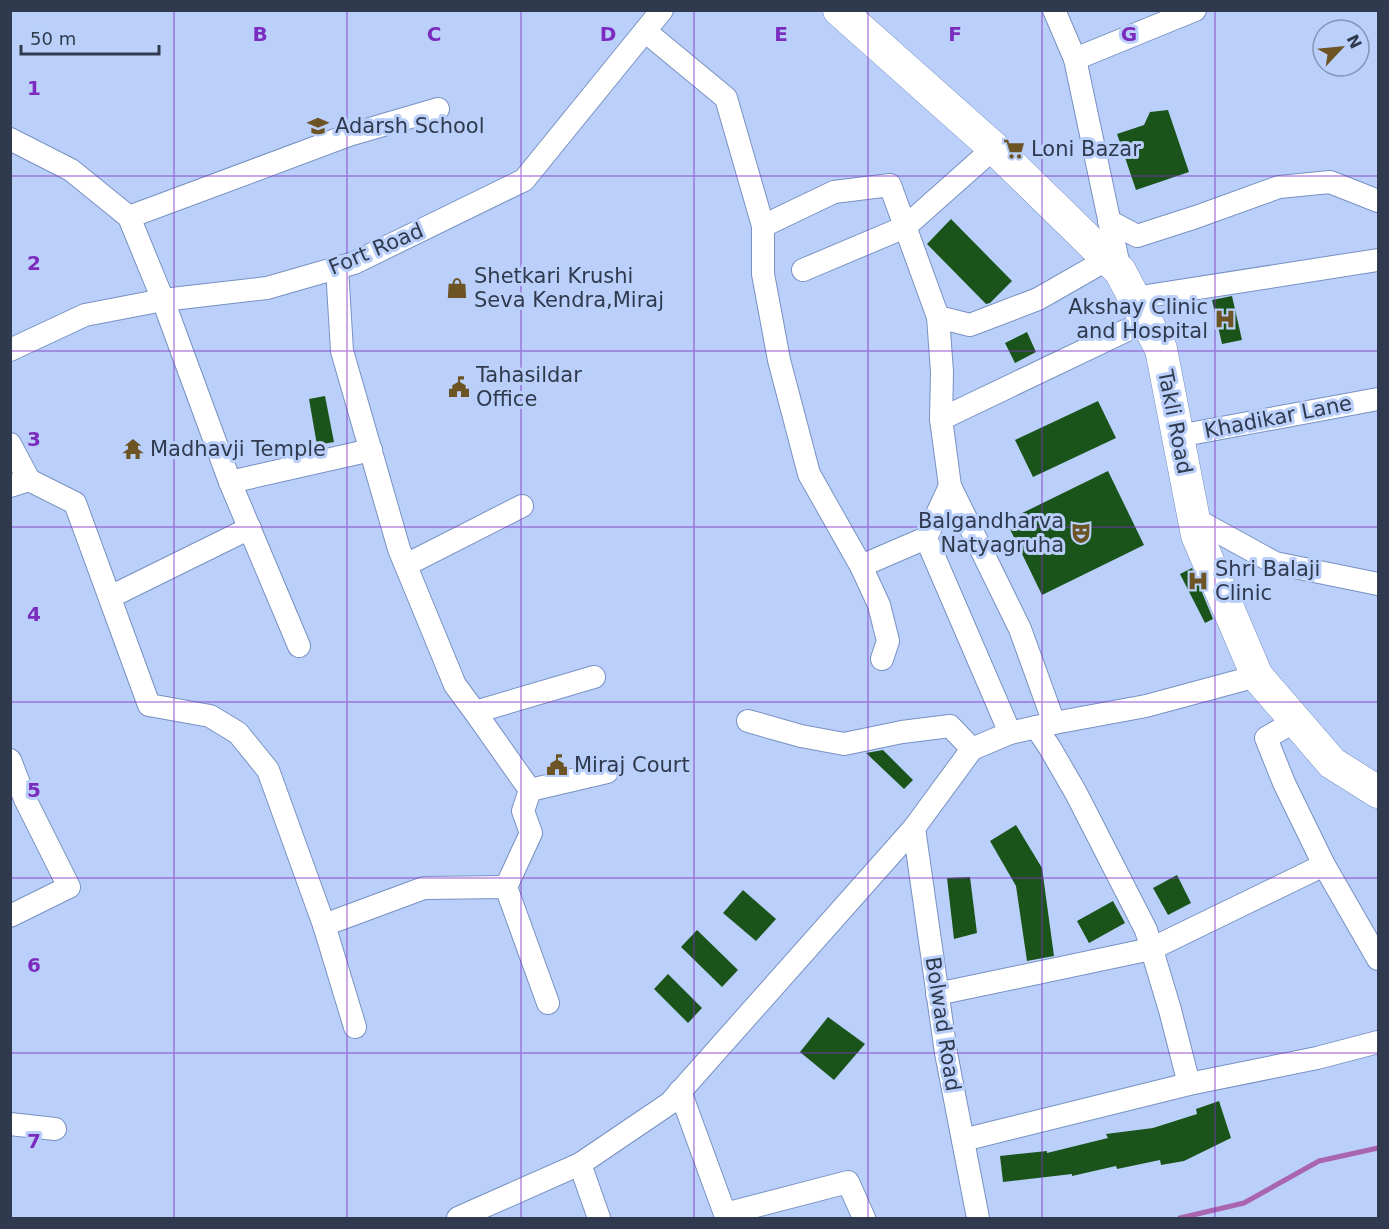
<svg xmlns="http://www.w3.org/2000/svg" width="1389" height="1229" viewBox="0 0 1389 1229" font-family="'DejaVu Sans',sans-serif">
<style>
.lines{fill:none;stroke-linecap:round;stroke-linejoin:round}
.stream{stroke:#a965b0;stroke-width:5}
.building{fill:#1b541b}
.street-casing{stroke:#7891c2;stroke-width:24}
.secondary-casing{stroke:#7891c2;stroke-width:33}
.street{stroke:#fff;stroke-width:22}
.secondary{stroke:#fff;stroke-width:32}
.grid{fill:none;stroke:#7b2cbf;stroke-width:1.5;stroke-opacity:0.55}
.labels{text-anchor:middle;stroke-width:6;stroke-linejoin:round;paint-order:stroke}
.poi-label{font-size:21px;fill:#303a4f;stroke:#bad0fa;text-anchor:start}
.street-label{font-size:21px;fill:#303a4f;stroke:#bad0fa}
.grid-label{font-size:20px;text-anchor:middle;font-weight:bold;fill:#7b2cbf;stroke:#bad0fa;stroke-width:6;stroke-linejoin:round;paint-order:stroke}
</style>
<rect width="100%" height="100%" fill="#bad0fa"/>
<g class="lines">
<polyline class="stream" points="1180,1218 1244,1203 1319,1161 1378,1148"/>
</g>
<g class="building">
<polygon points="1168,110 1189,172 1136,190 1117,134 1144,125 1150,112"/>
<polygon points="951,219 1012,281 990,303 986,304 927,244"/>
<polygon points="1232,296 1242,340 1222,344 1212,300"/>
<polygon points="1027,332 1036,352 1015,363 1005,343"/>
<polygon points="325,396 334,442 317,445 309,399"/>
<polygon points="1098,401 1116,438 1033,477 1015,440"/>
<polygon points="1108,471 1144,545 1042,595 1006,521"/>
<polygon points="1192,568 1213,619 1205,623 1180,574"/>
<polygon points="883,750 913,780 904,789 866,753"/>
<polygon points="1016,825 1042,868 1054,956 1027,961 1016,886 990,841"/>
<polygon points="1177,875 1191,903 1168,915 1153,888"/>
<polygon points="970,877 977,933 954,939 947,878"/>
<polygon points="743,890 776,919 756,941 723,913"/>
<polygon points="1113,901 1125,923 1089,943 1077,921"/>
<polygon points="697,930 738,970 722,987 681,947"/>
<polygon points="668,974 702,1008 688,1023 654,989"/>
<polygon points="828,1017 865,1044 834,1080 800,1052"/>
<polygon points="1219,1101 1231,1138 1184,1161 1161,1165 1160,1160 1117,1169 1116,1166 1072,1176 1072,1174 1003,1182 1000,1156 1047,1151 1047,1153 1108,1138 1106,1134 1153,1128 1197,1114 1196,1109"/>
</g>
<g class="lines">
<defs>
<g id="street">
<polyline points="1054,10 1075,59 1120,271"/>
<polyline points="645,31 726,98 763,226 763,274 779,360 809,474 861,566 879,605 888,641 882,659"/>
<polyline points="1075,59 1195,10"/>
<polyline points="10,139 71,170 129,217 163,300 230,482 299,646"/>
<polyline points="129,217 349,135 438,109"/>
<polyline points="1109,221 1137,236 1196,217 1279,187 1330,182 1378,201"/>
<polyline points="763,226 834,192 890,185 938,317 970,325 1038,299 1108,259"/>
<polyline points="337,268 342,351 399,549 455,685 475,712 530,790 523,811 531,833 506,887 548,1003"/>
<polyline points="803,270 905,227 994,148"/>
<polyline points="1134,298 1378,260"/>
<polyline points="938,317 942,372 941,419"/>
<polyline points="10,350 85,315 163,300 267,288 354,263 524,180 662,10"/>
<polyline points="1178,436 1378,399"/>
<polyline points="10,444 29,480 10,486"/>
<polyline points="29,480 75,503 149,705 210,716 238,733 268,770 324,925 355,1027"/>
<polyline points="230,482 371,450"/>
<polyline points="950,486 926,538 1010,733"/>
<polyline points="1193,518 1275,563 1378,584"/>
<polyline points="406,565 522,506"/>
<polyline points="861,566 926,538"/>
<polyline points="110,597 250,528"/>
<polyline points="475,712 594,677"/>
<polyline points="748,721 801,736 844,744 902,732 950,726 972,749"/>
<polyline points="1295,721 1266,738 1284,783 1324,865 1378,959"/>
<polyline points="1054,723 1020,629 950,486 941,419 1146,321"/>
<polyline points="1036,727 1050,748 1076,793 1146,930 1170,1010 1189,1084"/>
<polyline points="10,760 25,799 69,887 10,916"/>
<polyline points="530,790 607,772"/>
<polyline points="914,828 946,1053 978,1218"/>
<polyline points="324,925 424,888 506,887"/>
<polyline points="937,994 1151,949 1324,865"/>
<polyline points="680,1091 725,1214 848,1182 864,1218"/>
<polyline points="10,1124 55,1129"/>
<polyline points="963,1140 1189,1084 1317,1058 1378,1042"/>
<polyline points="580,1164 599,1218"/>
<polyline points="458,1218 580,1164 670,1103 914,828 972,749 1010,733 1054,723 1146,706 1257,676"/>
</g>
<polyline id="secondary" points="839,10 994,148 1120,271 1161,349 1197,535 1257,676 1332,763 1378,792"/>
</defs>
<use href="#street" class="street-casing"/>
<use href="#secondary" class="secondary-casing"/>
<use href="#street" class="street"/>
<use href="#secondary" class="secondary"/>
</g>
<path class="grid" d="M 174,10 L 174,1218M 347,10 L 347,1218M 521,10 L 521,1218M 694,10 L 694,1218M 868,10 L 868,1218M 1042,10 L 1042,1218M 1215,10 L 1215,1218M 10,176 L 1378,176M 10,351 L 1378,351M 10,527 L 1378,527M 10,702 L 1378,702M 10,878 L 1378,878M 10,1053 L 1378,1053"/>
<defs>
<symbol id="school-bare" viewBox="-9 -9 18 18"><path d="M0-5L7-2L0 1L-7-2ZM-4 1L0 2.5L4 1V4Q0 6-4 4Z" fill="#6c5424" stroke="#bad0fa" stroke-width="2.5" paint-order="stroke"/></symbol>
<symbol id="supermarket-bare" viewBox="-9 -9 18 18"><path d="M-6-5.5h2.5l.6 2H6L4.5 2H-2.5L-4.4-4H-6ZM-1.5 3.2a1.3 1.3 0 1 0 .1 0ZM3 3.2a1.3 1.3 0 1 0 .1 0Z" fill="#6c5424" stroke="#bad0fa" stroke-width="2.5" paint-order="stroke"/></symbol>
<symbol id="shop-bare" viewBox="-9 -9 18 18"><path d="M-5-2.5h2.3a2.7 3.5 0 0 1 5.4 0H5L5.5 6h-11ZM-1.5-2.5h3a1.5 2.3 0 0 0-3 0Z" fill="#6c5424" stroke="#bad0fa" stroke-width="2.5" paint-order="stroke"/></symbol>
<symbol id="hospital-bare" viewBox="-9 -9 18 18"><path d="M-5-5h3v3.5h4V-5h3V5h-3V1.5h-4V5h-3Z" fill="#6c5424" stroke="#bad0fa" stroke-width="2.5" paint-order="stroke"/></symbol>
<symbol id="civic-bare" viewBox="-9 -9 18 18"><path d="M-.6-6.5H3V-4.5H.6V-3L4-1V1h2V6H-6V1h2V-1L-.6-3ZM-1.2 2.5V6h2.4V2.5Z" fill="#6c5424" stroke="#bad0fa" stroke-width="2.5" paint-order="stroke"/></symbol>
<symbol id="temple-bare" viewBox="-9 -9 18 18"><path d="M0-6L5-2H3V0L6.5 2.5H4V6H1.5V3h-3V6H-4V2.5H-6.5L-3 0V-2H-5Z" fill="#6c5424" stroke="#bad0fa" stroke-width="2.5" paint-order="stroke"/></symbol>
<symbol id="theatre-bare" viewBox="-9 -9 18 18"><path d="M-5-5.5Q0-4 5-5.5V0Q5 5 0 6Q-5 5-5 0ZM-3.3-2.5H-1v1.5H-3.3ZM1-2.5H3.3v1.5H1ZM-2.8 1Q0 5.5 2.8 1Z" fill="#6c5424" stroke="#bad0fa" stroke-width="2.5" paint-order="stroke"/></symbol>
</defs>
<g fill-rule="evenodd">
<use href="#school-bare" x="303" y="111" width="30" height="30"/>
<use href="#supermarket-bare" x="999" y="134" width="30" height="30"/>
<use href="#shop-bare" x="442" y="273" width="30" height="30"/>
<use href="#hospital-bare" x="1210" y="304" width="30" height="30"/>
<use href="#civic-bare" x="444" y="372" width="30" height="30"/>
<use href="#temple-bare" x="118" y="434" width="30" height="30"/>
<use href="#theatre-bare" x="1066" y="518" width="30" height="30"/>
<use href="#hospital-bare" x="1183" y="566" width="30" height="30"/>
<use href="#civic-bare" x="542" y="750" width="30" height="30"/>
</g>
<g class="labels">
<g class="poi-label">
<text x="335" y="133">Adarsh School</text>
<text x="1031" y="156">Loni Bazar</text>
<text x="474" y="283">Shetkari Krushi<tspan x="474" dy="24">Seva Kendra,Miraj</tspan></text>
<text x="1208" y="314" text-anchor="end">Akshay Clinic<tspan x="1208" dy="24">and Hospital</tspan></text>
<text x="476" y="382">Tahasildar<tspan x="476" dy="24">Office</tspan></text>
<text x="150" y="456">Madhavji Temple</text>
<text x="1064" y="528" text-anchor="end">Balgandharva<tspan x="1064" dy="24">Natyagruha</tspan></text>
<text x="1215" y="576">Shri Balaji<tspan x="1215" dy="24">Clinic</tspan></text>
<text x="574" y="772">Miraj Court</text>
</g>
<g class="street-label">
<text transform="translate(376 249) rotate(-23)" y="7">Fort Road</text>
<text transform="translate(1278 417) rotate(-11)" y="7">Khadikar Lane</text>
<text transform="translate(1175 422) rotate(79)" y="7">Takli Road</text>
<text transform="translate(943 1024) rotate(81)" y="7">Bolwad Road</text>
</g>
</g>
<g class="grid-label">
<text x="260" y="41">B</text>
<text x="434" y="41">C</text>
<text x="608" y="41">D</text>
<text x="781" y="41">E</text>
<text x="955" y="41">F</text>
<text x="1129" y="41">G</text>
<text x="34" y="95">1</text>
<text x="34" y="270">2</text>
<text x="34" y="446">3</text>
<text x="34" y="621">4</text>
<text x="34" y="797">5</text>
<text x="34" y="972">6</text>
<text x="34" y="1148">7</text>
</g>
<rect width="1389" height="1229" fill="none" stroke="#303a4f" stroke-width="24"/>
<g transform="translate(1341 48) rotate(64)"><circle r="28" fill="#bad0fa" stroke="#8394b6" stroke-width="1.5"/>
<path d="M0-4.5L10 22L0 15L-10 22Z" fill="#6c5424"/>
<text y="-9" font-size="16" font-weight="bold" text-anchor="middle" fill="#303a4f">N</text>
</g>
<path d="M21 45v9h138v-9" fill="none" stroke="#303a4f" stroke-width="3"/>
<text x="30" y="45" font-size="18" fill="#303a4f" stroke="#bad0fa" stroke-width="4.5" paint-order="stroke">50 m</text>
</svg>
